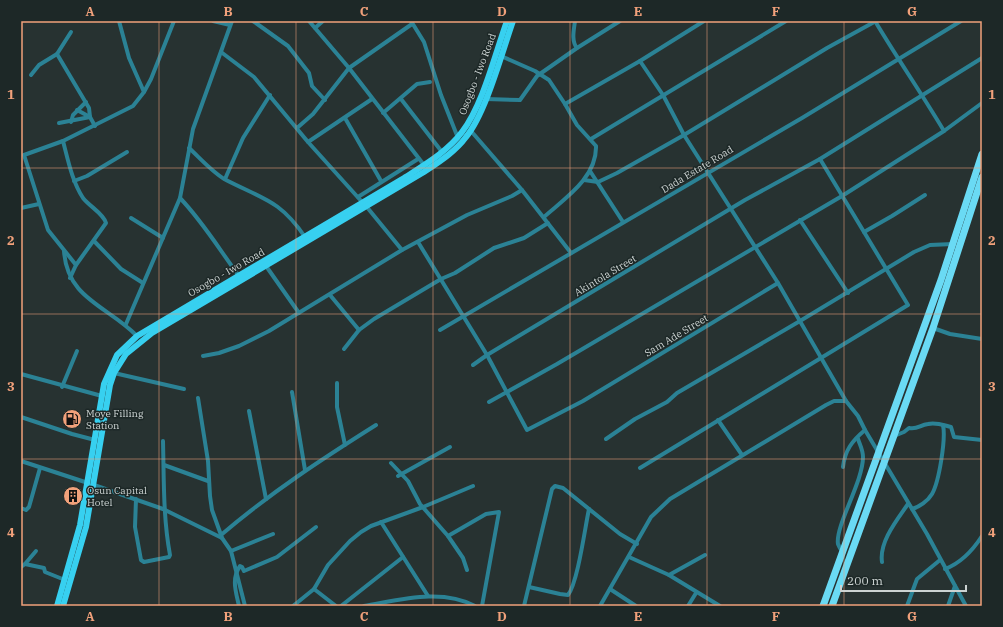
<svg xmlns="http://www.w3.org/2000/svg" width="1003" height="627" viewBox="0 0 1003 627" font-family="'IBM Plex Serif',serif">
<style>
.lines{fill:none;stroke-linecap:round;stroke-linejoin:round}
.minor{stroke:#2b8295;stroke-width:4}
.primary{stroke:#37d0f0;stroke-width:6}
.trunk{stroke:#6adaf4;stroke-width:7}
.grid{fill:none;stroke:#f1a17b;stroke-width:1;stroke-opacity:0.55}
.labels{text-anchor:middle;stroke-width:3;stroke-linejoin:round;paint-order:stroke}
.street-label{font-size:10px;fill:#ccd3d2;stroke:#1d2827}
.poi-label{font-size:10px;fill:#ccd3d2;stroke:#1d2827;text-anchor:start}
.neatline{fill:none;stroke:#f1a17b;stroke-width:1.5}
.grid-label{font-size:13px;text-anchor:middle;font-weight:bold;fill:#f1a17b}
</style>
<rect width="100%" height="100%" fill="#273231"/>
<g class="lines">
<g class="minor">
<polyline points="119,21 129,58 144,92"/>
<polyline points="213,21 230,25"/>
<polyline points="253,21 288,46 309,73 312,86 325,100"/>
<polyline points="309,21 349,68 424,165"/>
<polyline points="411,21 424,42 441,95 458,138"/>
<path d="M 575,21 C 574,29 571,41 577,48"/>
<polyline points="315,28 323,21"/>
<polyline points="221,52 254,77 308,142 363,203"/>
<polyline points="57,54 89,108 90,117"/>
<path d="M 501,56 L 535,71 L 549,80 L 565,104 L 577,125 L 596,146 C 597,178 564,199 544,217"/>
<polyline points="640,61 663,95 684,135 778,283 846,401 858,416 865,430 927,534 966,606"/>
<polyline points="31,75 39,65 57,54 71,32"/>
<polyline points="401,99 442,152"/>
<polyline points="486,99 520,100 537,76 577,48 620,21"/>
<polyline points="565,104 640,61 704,21"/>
<polyline points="77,110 90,117 95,126"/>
<polyline points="383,113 417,84 430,82"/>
<polyline points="345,118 381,181"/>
<polyline points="71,122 73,115 86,102"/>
<polyline points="59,123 90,117"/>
<polyline points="297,128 313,114 349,68 412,24"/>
<polyline points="471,131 522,190 571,253"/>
<polyline points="944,131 982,103"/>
<polyline points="591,139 786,21"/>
<path d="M 63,141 C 68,160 72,181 83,198 C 89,206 104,214 106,223 L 76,265 L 70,278"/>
<polyline points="308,142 372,99"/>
<path d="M 189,148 C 200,158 213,173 226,180 C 263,199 280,200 305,237"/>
<polyline points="590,171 623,222"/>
<polyline points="225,179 243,138 270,95"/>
<polyline points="584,180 598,182 617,173 684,135 827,48 876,21"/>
<polyline points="74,181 87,176 127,152"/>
<polyline points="358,197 418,159"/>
<path d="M 180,198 C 203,222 219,249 239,276"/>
<polyline points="366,206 402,250"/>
<polyline points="21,208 39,204"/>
<polyline points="131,218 163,238"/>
<polyline points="800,220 848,293"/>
<polyline points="864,232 892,216 925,195"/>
<polyline points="94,241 121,269 143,283"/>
<polyline points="418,242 487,355 527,430 583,401 778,283"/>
<path d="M 64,251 C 67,299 108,306 137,336"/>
<polyline points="76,265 48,230 24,155 63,141 133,106 144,92 151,79 174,21"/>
<polyline points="266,266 299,313"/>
<polyline points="330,295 359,330"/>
<polyline points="126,324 180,198 193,129 232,21"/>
<polyline points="933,328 950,334 982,339"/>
<polyline points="440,330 802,118 961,21"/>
<polyline points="344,349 359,330 374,319 441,279 455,273 494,248 524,238 548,223"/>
<polyline points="203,356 219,353 239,346 269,331 402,250 467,215 512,196 522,190"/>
<polyline points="473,365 487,355 745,200 820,159 982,58"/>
<polyline points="114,373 184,389"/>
<polyline points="21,374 102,396"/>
<polyline points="337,383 337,407 345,445"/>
<polyline points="62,387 77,351"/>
<polyline points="292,392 305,470"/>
<polyline points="198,398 208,461 210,496 212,510 221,535"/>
<path d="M 489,402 L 557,364 L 842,196 L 944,131 C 922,94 897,58 875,21"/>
<polyline points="249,411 266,499"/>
<polyline points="21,417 72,434 95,440"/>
<polyline points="718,420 742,455"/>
<path d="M 894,436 L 904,432 L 909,428 C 917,430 920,425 928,424 C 936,422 943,425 951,427 L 954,437 L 982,440"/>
<polyline points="606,439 635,419 667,402 677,393 800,321 914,252 930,245 953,244"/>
<polyline points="21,461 88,483"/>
<polyline points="391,463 408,481 420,504 448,536 463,558 467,570"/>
<polyline points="164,465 208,481"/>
<path d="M 843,467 C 845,450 852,441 865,430"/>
<polyline points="640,468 908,305 820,159"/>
<polyline points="398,476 450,447"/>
<polyline points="94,485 163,509 222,538 231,551 245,606"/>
<path d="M 136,499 L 135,527 L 141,560 L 144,562 L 169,557 L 170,555 C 163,517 164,480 163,441"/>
<polyline points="21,508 26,510 29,507 40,468"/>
<path d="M 912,509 C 919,507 928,501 932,494 C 939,482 946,439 943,425"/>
<polyline points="381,522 428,596"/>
<polyline points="448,536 486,514 499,512 482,606"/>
<path d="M 222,538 L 221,535 C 270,493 322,459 376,425"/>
<polyline points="231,551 273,534"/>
<path d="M 843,552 C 841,550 839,547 838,544 C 835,526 863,482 863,457 C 863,450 860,445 858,439"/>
<polyline points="629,557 669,575 720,606"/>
<path d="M 882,562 C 879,542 897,520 908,504"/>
<polyline points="25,564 36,551"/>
<polyline points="21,567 25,564 44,568 45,572 65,580"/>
<path d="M 945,569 C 961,563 973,550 982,536"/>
<polyline points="669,575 705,555"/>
<path d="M 529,587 L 560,594 L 568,595 C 578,582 585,527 589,509"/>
<polyline points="314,589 336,606"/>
<polyline points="610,589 636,606"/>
<path d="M 239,606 C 236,592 231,579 240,566 L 242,567 L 244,571 L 277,557 L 316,527"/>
<polyline points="293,606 314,589 328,565 350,541 361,532 371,526 423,507 473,486"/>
<polyline points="341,606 403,557"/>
<path d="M 364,606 C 400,600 441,588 475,606"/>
<polyline points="524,606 552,489 555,486 563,488 620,534 637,544"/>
<polyline points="600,606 651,517 670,499 826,405 834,401 846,401"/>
<polyline points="688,606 696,593"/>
<polyline points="907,606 917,579 940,560"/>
<polyline points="948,606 955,586"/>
</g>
<g class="primary">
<path d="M 57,606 L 80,525 L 104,384 L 117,355 L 137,336 L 404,178 C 424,165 447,152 462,132 C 483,105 495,54 507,21"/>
<path d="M 63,606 L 86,527 L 110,385 L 114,373 L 126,354 L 152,333 L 424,172 C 439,162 455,152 466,137 C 486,113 502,52 513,21"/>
</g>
<g class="trunk">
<polyline points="823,606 941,280 982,154"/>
<polyline points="832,606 933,328 982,177"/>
</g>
</g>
<path class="grid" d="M 159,21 L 159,606M 296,21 L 296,606M 433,21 L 433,606M 570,21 L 570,606M 707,21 L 707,606M 844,21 L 844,606M 21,168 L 982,168M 21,314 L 982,314M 21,459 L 982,459"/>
<defs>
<symbol id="fuel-disc" viewBox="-11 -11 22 22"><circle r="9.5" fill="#f1a17b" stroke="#1d2827"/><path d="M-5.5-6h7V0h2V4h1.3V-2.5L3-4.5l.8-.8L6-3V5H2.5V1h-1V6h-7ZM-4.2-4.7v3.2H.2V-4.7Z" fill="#111"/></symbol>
<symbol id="building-disc" viewBox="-11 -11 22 22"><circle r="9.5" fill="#f1a17b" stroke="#1d2827"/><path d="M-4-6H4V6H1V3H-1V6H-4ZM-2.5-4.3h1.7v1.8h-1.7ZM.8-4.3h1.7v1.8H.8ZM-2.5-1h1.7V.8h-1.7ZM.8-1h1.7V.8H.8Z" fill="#111"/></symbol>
</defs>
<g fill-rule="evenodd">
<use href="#fuel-disc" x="61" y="408" width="22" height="22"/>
<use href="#building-disc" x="62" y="485" width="22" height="22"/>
</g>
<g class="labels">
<g class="street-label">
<text transform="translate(477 74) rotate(-69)" y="4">Osogbo - Iwo Road</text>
<text transform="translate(697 169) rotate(-31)" y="4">Dada Estate Road</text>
<text transform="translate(226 272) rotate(-30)" y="4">Osogbo - Iwo Road</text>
<text transform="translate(605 275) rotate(-31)" y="4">Akintola Street</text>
<text transform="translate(676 335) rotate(-31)" y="4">Sam Ade Street</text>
</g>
<g class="poi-label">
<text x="86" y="417">Moye Filling<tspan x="86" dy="12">Station</tspan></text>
<text x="87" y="494">Osun Capital<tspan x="87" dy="12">Hotel</tspan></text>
</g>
</g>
<rect width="1003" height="627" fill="none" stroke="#1d2827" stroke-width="44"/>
<path d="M841 585v6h125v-6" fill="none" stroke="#ccd3d2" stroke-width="2"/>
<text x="847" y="585" font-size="12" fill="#ccd3d2" stroke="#1d2827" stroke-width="3" paint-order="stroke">200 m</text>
<rect x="22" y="22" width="959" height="583" class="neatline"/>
<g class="grid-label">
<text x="90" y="16">A</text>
<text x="228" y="16">B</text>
<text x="364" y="16">C</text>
<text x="502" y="16">D</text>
<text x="638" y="16">E</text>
<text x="776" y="16">F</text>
<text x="912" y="16">G</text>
<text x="11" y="99">1</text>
<text x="992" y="99">1</text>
<text x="11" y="245">2</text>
<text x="992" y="245">2</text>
<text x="11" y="391">3</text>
<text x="992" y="391">3</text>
<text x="11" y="537">4</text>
<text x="992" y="537">4</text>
<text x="90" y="621">A</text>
<text x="228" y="621">B</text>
<text x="364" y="621">C</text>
<text x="502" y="621">D</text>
<text x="638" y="621">E</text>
<text x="776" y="621">F</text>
<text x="912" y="621">G</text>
</g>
</svg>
